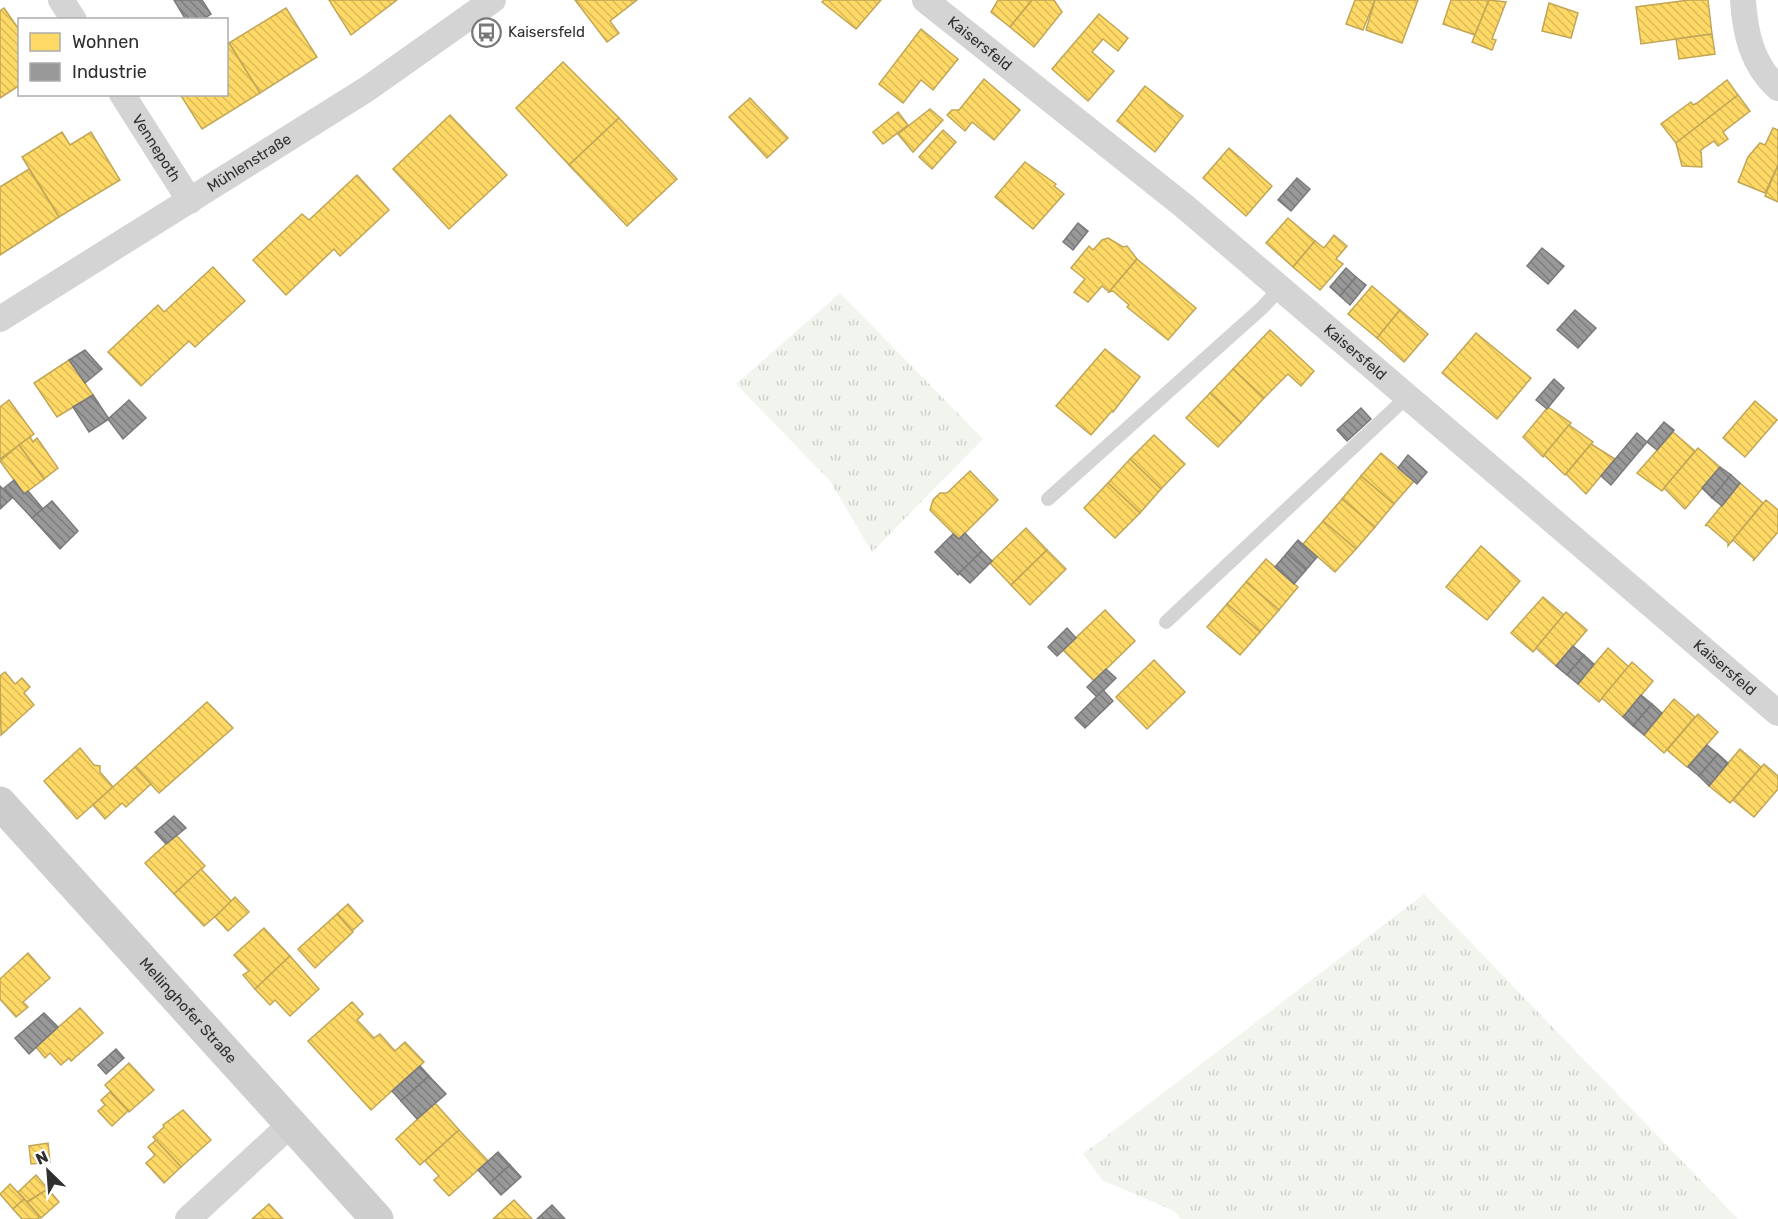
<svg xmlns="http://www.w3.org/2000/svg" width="1778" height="1219" viewBox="0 0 1778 1219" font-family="Rubik,sans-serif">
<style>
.grass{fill:url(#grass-tufts)}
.homes{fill:url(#homes-back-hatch);stroke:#c1a656;stroke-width:1.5}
.industry{fill:url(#industry-back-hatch);stroke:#7a7a7a;stroke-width:1.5}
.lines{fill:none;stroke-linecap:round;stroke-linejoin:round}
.service{stroke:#d4d4d4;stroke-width:14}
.minor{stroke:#d4d4d4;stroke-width:26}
.secondary{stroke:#cecece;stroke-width:33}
.labels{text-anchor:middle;stroke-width:6;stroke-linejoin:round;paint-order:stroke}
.poi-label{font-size:15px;fill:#303030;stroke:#fff;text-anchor:start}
.street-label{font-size:15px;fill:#303030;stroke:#fff}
</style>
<defs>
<pattern id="grass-tufts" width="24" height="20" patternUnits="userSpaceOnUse" patternTransform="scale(1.5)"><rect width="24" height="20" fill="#f1f5ed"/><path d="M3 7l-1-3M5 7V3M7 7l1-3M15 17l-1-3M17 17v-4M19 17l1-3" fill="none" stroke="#cfd2cc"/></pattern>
<pattern id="homes-back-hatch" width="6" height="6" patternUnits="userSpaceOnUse" patternTransform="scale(1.5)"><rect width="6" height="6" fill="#ffd966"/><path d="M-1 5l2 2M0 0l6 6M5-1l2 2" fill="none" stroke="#dbbb59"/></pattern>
<pattern id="industry-back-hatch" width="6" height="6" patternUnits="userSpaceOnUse" patternTransform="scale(1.5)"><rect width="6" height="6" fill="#999"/><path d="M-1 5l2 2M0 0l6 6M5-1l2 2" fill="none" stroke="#7d7d7d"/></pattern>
</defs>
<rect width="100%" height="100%" fill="#fff"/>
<g class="grass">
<polygon points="840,293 983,439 872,552 830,481 736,384"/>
<polygon points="1424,894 1738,1219 1181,1219 1174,1211 1102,1180 1083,1154"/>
</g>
<g class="homes">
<polygon points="329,0 397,0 351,35"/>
<polygon points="575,0 637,0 610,21 619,33 607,42"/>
<polygon points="824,0 881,0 856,29 822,2"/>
<polygon points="998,0 1032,0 1010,27 991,12"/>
<polygon points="1032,0 1054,0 1062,12 1034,47 1010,27"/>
<polygon points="1355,0 1375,0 1363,30 1346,24"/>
<polygon points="1375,0 1418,0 1402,43 1366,30"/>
<polygon points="1451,0 1489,0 1475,35 1443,24"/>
<polygon points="1489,0 1506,2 1492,39 1496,40 1492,50 1472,42"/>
<polygon points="1689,0 1708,0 1712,34 1641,44 1636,7"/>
<polygon points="1549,3 1578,13 1571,38 1542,31"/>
<polygon points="4,8 20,31 20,85 0,98 0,11"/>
<polygon points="286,8 317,57 260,93 229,43"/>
<polygon points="1099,14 1128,38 1118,51 1103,39 1092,52 1114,71 1088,101 1052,69"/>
<polygon points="921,29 958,59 933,90 921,80 903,103 879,84"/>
<polygon points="1712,34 1715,54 1679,59 1676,39"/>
<polygon points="229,43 260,93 202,129 180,94 226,94 226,45"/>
<polygon points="563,62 619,118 569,165 516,108"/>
<polygon points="984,79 1020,110 994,140 972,122 965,131 947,115 952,110 959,110"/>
<polygon points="1727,80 1738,95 1676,143 1661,124 1691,102 1693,105 1697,103"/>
<polygon points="1145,86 1183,116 1155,152 1117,121"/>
<polygon points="1738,95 1750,111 1723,132 1728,139 1718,146 1714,141 1701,150 1702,167 1682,166 1676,143"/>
<polygon points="750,98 788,138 767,158 729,117"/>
<polygon points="930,109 943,120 913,152 898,134"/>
<polygon points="898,112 908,125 883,144 873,132"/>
<polygon points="450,115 507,175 449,229 393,169"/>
<polygon points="619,118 677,179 627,226 569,165"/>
<polygon points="1773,128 1778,130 1778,165 1765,193 1738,182 1748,157 1760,143 1765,145"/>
<polygon points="943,130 956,142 932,169 919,157"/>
<polygon points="62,132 70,145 91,132 120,180 59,217 22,157"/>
<polygon points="1229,148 1272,186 1246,216 1203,178"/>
<polygon points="1025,162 1056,184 1054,186 1064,194 1033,229 995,197"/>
<polygon points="1778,165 1778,202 1765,196"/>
<polygon points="29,169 59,217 0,255 0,187"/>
<polygon points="357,175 389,210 340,256 334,249 286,295 253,260 302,214 309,220"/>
<polygon points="1288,218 1315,241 1293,267 1266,243"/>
<polygon points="1334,235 1347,246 1336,259 1343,264 1320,290 1293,267 1315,241 1324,248"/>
<polygon points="1108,238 1123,247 1127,246 1137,259 1109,292 1102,286 1088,302 1074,292 1085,279 1071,268 1089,246 1093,250 1102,240"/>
<polygon points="1137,259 1196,308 1168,340 1127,307 1129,305 1113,291 1109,292"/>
<polygon points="213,267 245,301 195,347 189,341 141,386 108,352 158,305 164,312"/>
<polygon points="1372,286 1400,310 1377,338 1348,314"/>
<polygon points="1400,310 1428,334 1404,362 1377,338"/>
<polygon points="1270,330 1314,371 1301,386 1288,374 1264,398 1233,369"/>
<polygon points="1476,333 1531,378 1497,419 1442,373"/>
<polygon points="1105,349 1140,377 1113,412 1112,411 1091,435 1056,406"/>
<polygon points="69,360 93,395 57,417 34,383"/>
<polygon points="1233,369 1264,398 1241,423 1210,393"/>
<polygon points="1210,393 1241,423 1218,447 1186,418"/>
<polygon points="9,400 34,434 0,459 0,407"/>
<polygon points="1755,401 1777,420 1745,457 1723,438"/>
<polygon points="1548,407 1571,423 1543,457 1523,437"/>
<polygon points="1569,425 1593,442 1565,475 1544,455"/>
<polygon points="1673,432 1695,451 1662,491 1637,473"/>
<polygon points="1154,435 1185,464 1161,489 1130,459"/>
<polygon points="30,437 33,442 37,438 58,468 44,479 19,445"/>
<polygon points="1591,444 1615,459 1586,494 1566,474"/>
<polygon points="19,445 44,479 24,494 0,461"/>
<polygon points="1698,448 1720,467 1685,509 1664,488"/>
<polygon points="1381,453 1414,481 1394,504 1361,476"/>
<polygon points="1130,459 1161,489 1140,513 1108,483"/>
<polygon points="970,471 998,500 959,539 930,510 933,500 940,493 947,493"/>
<polygon points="1361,476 1394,504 1375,527 1342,499"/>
<polygon points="1108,483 1140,513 1115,538 1084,508"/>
<polygon points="1740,483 1763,503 1728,546 1728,543 1707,525 1705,526"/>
<polygon points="1342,499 1375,527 1356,549 1323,521"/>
<polygon points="1766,500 1778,510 1778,532 1753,561 1754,559 1733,540 1731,542"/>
<polygon points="1323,521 1356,549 1335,572 1303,544"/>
<polygon points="1026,528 1047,550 1011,585 990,563"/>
<polygon points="1481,546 1520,581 1487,620 1446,587"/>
<polygon points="1047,550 1066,569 1030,605 1011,585"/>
<polygon points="1266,559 1298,587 1279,610 1246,582"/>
<polygon points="1246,582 1279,610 1260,632 1227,604"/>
<polygon points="1543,597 1564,615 1533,652 1511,633"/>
<polygon points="1227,604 1260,632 1240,655 1207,627"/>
<polygon points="1105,610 1135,641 1094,681 1063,650"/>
<polygon points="1566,612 1587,630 1556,666 1536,648"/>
<polygon points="1608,648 1629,667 1599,702 1578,684"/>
<polygon points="1154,660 1185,692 1147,729 1116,697"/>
<polygon points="1632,662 1653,681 1623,717 1602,698"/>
<polygon points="5,672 15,684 22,678 30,687 24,693 34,705 1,735 0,676"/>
<polygon points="1674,699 1695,717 1664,753 1644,735"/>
<polygon points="207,702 233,728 159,793 135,767"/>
<polygon points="1698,714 1718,732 1687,767 1667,750"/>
<polygon points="80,748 94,765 100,766 100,772 113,787 77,819 44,781"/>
<polygon points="1740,749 1761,767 1730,803 1709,786"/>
<polygon points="1764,764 1778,776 1778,789 1754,817 1733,800"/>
<polygon points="135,767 151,784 126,807 122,803 105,819 93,805"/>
<polygon points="176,835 205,866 174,894 145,863"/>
<polygon points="201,869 232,902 204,926 174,894"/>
<polygon points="235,897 249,912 228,931 215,917"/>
<polygon points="348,904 363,921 352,931 337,914"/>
<polygon points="337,914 353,932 315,968 298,949"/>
<polygon points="264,928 290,956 255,989 243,975 249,971 234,955"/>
<polygon points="28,953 50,978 23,1002 28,1007 16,1017 0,999 0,979"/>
<polygon points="290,956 319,989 290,1016 275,1000 270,1005 255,989"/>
<polygon points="352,1002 363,1014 357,1020 374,1038 380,1034 395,1051 405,1042 424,1062 371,1110 308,1041"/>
<polygon points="80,1008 103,1033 71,1061 69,1058 61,1065 50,1053 45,1058 36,1047"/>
<polygon points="129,1063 154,1090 129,1112 105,1085"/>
<polygon points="110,1092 128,1111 112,1126 98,1111 105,1105 101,1100"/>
<polygon points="435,1103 459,1130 420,1165 396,1139"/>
<polygon points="183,1110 211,1140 181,1167 153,1137 164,1127 163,1125"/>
<polygon points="459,1130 488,1161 449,1196 434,1180 439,1176 425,1161"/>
<polygon points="156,1140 181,1167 164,1183 146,1163 155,1155 148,1147"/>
<polygon points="48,1143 50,1162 31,1164 29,1146"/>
<polygon points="36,1175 48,1189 27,1202 18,1192"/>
<polygon points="10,1184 24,1199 13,1209 0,1194"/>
<polygon points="48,1189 59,1202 41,1218 27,1202"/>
<polygon points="24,1199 40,1217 38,1219 22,1219 13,1209"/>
<polygon points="514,1200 532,1219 493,1219"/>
<polygon points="269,1204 283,1219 252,1219"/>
</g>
<g class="industry">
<polygon points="174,0 202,0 211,14 202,20 186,20"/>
<polygon points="1297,178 1310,189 1291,211 1278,200"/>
<polygon points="1078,223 1088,231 1073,250 1063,242"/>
<polygon points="1542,248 1564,266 1548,284 1527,266"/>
<polygon points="1346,268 1356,277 1340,296 1330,287"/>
<polygon points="1356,277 1366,285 1350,305 1340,296"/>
<polygon points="1575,310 1596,328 1578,348 1557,330"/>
<polygon points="85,350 102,369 85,383 69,360"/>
<polygon points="1554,379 1564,388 1547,409 1536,400"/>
<polygon points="93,395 109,419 89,432 73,407"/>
<polygon points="129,400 146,418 123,439 108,419"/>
<polygon points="1361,408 1371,419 1347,441 1337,430"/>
<polygon points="1664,422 1674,430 1657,450 1647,442"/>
<polygon points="1637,433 1647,442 1611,485 1601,476"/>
<polygon points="1408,455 1427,472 1417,484 1398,468"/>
<polygon points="1720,467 1731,475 1712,498 1702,488"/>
<polygon points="1731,475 1740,483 1722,506 1712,498"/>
<polygon points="14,480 24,494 28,491 43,509 32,518 4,488"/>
<polygon points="0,486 12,498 0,509"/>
<polygon points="52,501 78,531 60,549 32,518"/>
<polygon points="965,533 982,551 958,575 935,552 953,534 959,539"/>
<polygon points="1298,540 1317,557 1306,570 1287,553"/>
<polygon points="982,551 992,561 970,583 959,573"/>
<polygon points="1287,553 1306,570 1294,584 1275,567"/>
<polygon points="1067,628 1076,638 1057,656 1048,647"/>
<polygon points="1573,646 1584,655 1567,675 1556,666"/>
<polygon points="1584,655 1594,664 1578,684 1567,675"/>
<polygon points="1106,669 1116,678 1097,697 1087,687"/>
<polygon points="1103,690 1113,701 1085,728 1075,718"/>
<polygon points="1641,695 1652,704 1633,726 1623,717"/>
<polygon points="1652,704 1662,713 1644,735 1633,726"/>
<polygon points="1707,745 1718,754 1699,776 1688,767"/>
<polygon points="1718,754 1728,763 1709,786 1699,776"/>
<polygon points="174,816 186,828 166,844 155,832"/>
<polygon points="44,1013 58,1027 29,1054 15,1038"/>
<polygon points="116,1049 124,1058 106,1074 98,1065"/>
<polygon points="420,1066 429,1076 401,1101 392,1091"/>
<polygon points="429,1076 446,1094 417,1119 401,1101"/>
<polygon points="498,1152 510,1165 490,1183 478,1170"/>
<polygon points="510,1165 521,1177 501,1195 490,1183"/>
<polygon points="552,1205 565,1219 537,1219"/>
</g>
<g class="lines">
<g class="service">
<polyline points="1048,499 1263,307 1281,287"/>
<polyline points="1166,622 1408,396"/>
</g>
<g class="minor">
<polyline points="61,0 74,20"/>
<path id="s1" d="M 925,0 L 1184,206 L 1778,713"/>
<path d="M 1743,0 C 1745,33 1752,65 1778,88"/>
<path id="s2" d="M 122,94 L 190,201"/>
<path id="s3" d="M 0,319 L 367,89 L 493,0"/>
<polyline points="188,1219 291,1124"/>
</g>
<path class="secondary" id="s4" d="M 0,803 L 377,1219"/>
</g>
<defs>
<symbol id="bus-ring" viewBox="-11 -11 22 22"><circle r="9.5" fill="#fff" stroke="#787878" stroke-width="1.5"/><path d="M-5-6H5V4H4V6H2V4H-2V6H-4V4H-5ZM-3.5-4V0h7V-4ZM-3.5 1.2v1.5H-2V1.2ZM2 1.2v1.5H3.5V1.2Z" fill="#787878"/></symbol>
</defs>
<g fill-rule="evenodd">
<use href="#bus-ring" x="470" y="16" width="33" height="33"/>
</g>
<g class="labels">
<g class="poi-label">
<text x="508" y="37">Kaisersfeld</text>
</g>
<g class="street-label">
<text dy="5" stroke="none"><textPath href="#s1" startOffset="70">Kaisersfeld</textPath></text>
<text dy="5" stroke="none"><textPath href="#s2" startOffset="64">Vennepoth</textPath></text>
<text dy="5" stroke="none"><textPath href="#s3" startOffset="294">Mühlenstraße</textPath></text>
<text dy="5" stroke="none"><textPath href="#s1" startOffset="556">Kaisersfeld</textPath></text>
<text dy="5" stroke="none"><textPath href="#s1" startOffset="1042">Kaisersfeld</textPath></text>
<text dy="5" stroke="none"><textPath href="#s4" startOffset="280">Mellinghofer Straße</textPath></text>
</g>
</g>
<rect x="18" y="18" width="210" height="78" fill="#ffffff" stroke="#acacac" stroke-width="1.5"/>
<rect x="30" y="33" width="30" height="18" fill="#ffd966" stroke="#acacac" stroke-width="1.5"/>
<text x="72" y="48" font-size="18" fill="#303030">Wohnen</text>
<rect x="30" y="63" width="30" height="18" fill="#999999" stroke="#acacac" stroke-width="1.5"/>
<text x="72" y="78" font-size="18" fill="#303030">Industrie</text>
<g transform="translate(48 1171) rotate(335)" stroke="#ffffff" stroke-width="4.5" paint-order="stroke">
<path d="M0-4.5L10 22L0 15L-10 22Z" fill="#303030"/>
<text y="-9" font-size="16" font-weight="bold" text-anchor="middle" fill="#303030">N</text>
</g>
</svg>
